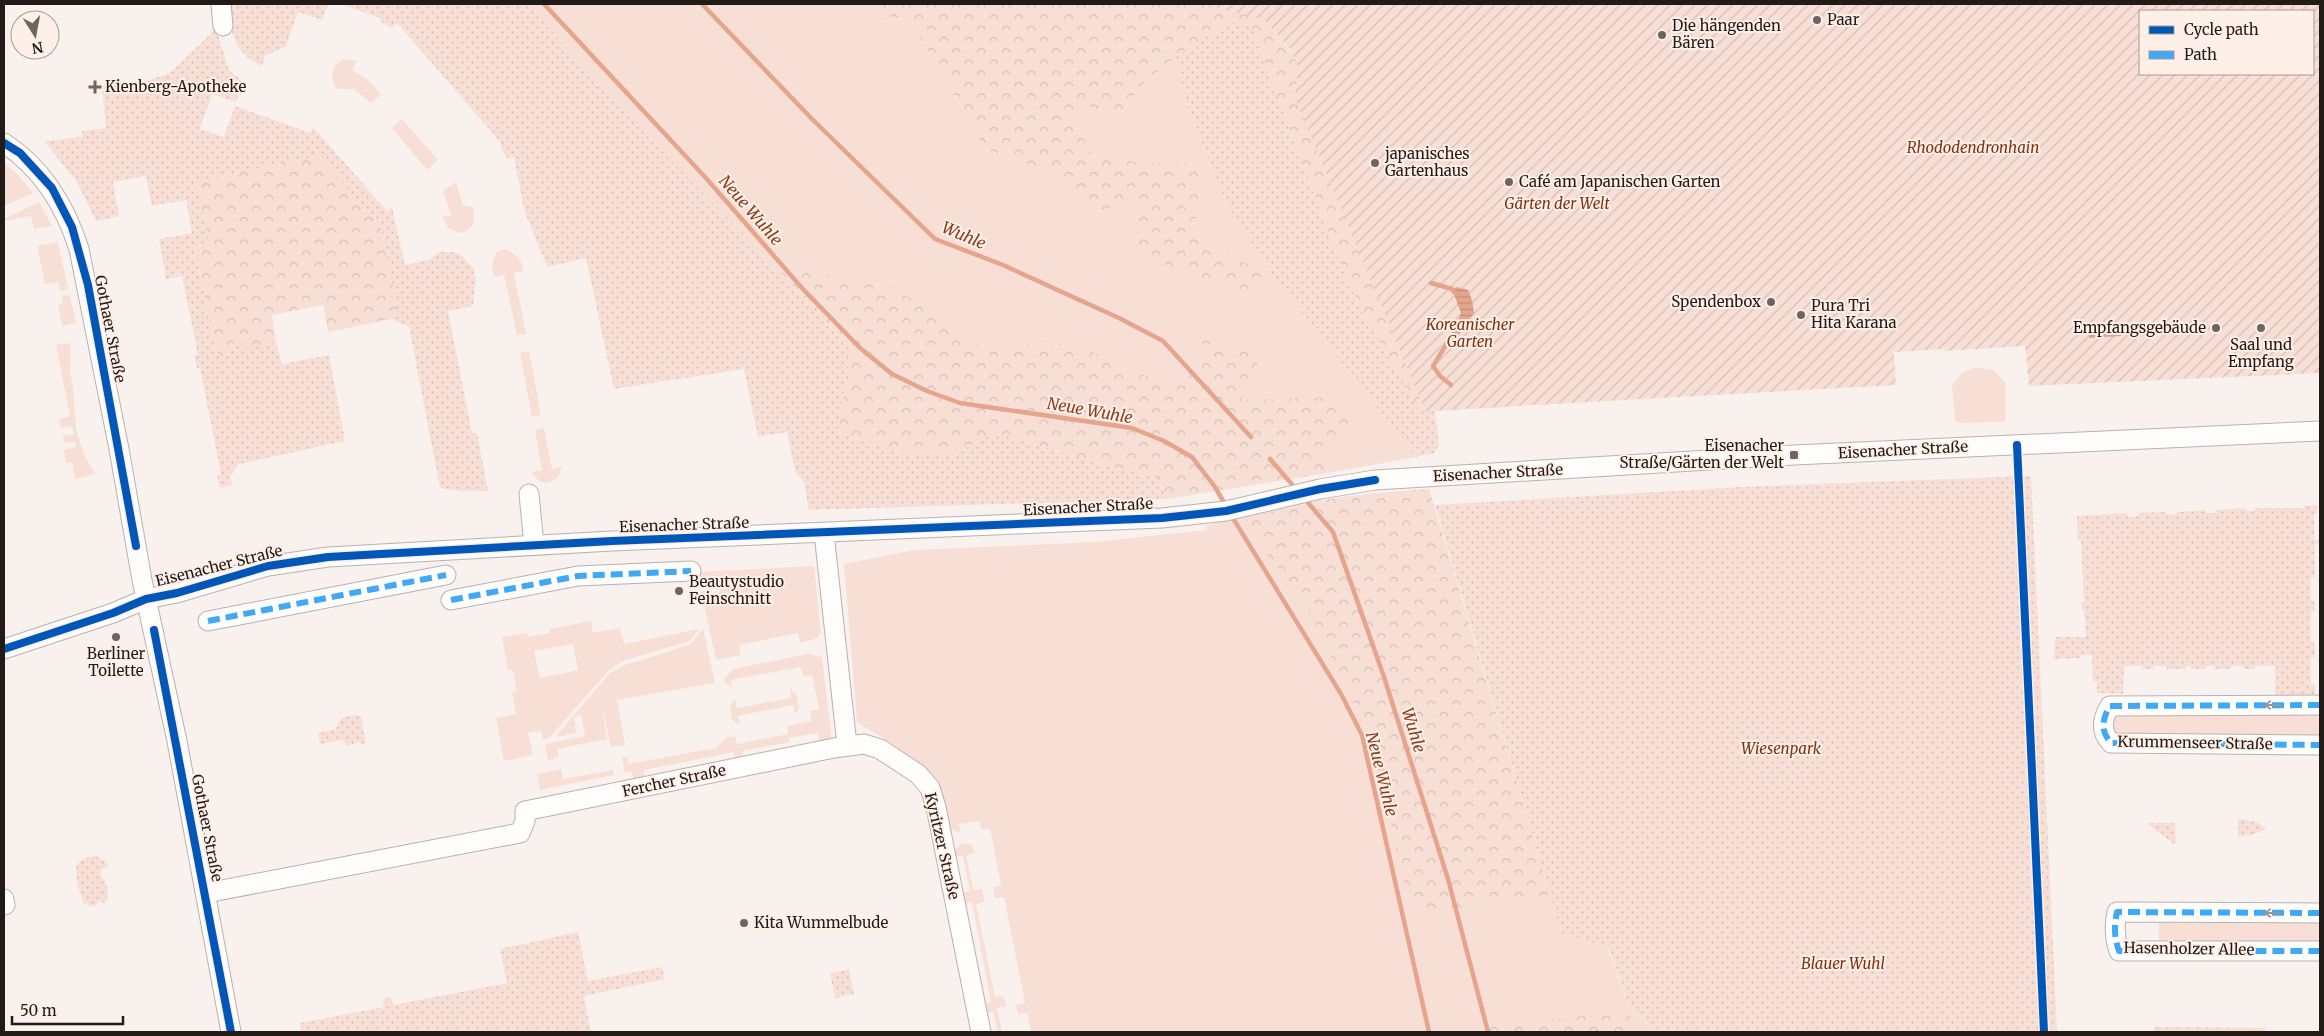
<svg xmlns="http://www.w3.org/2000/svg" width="2324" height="1036" viewBox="0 0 2324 1036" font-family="Merriweather,serif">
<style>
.grass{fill:#f8dfd6;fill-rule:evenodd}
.forest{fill:url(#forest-crowns)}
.park{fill:url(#park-dots)}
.garden{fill:url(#garden-furrows);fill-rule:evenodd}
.water{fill:url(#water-rules)}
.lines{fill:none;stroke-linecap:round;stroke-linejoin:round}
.stream{stroke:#e5a58d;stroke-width:4.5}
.minor-casing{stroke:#b9b1ae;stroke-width:21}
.minor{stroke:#fefdfc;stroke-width:19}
.quiet{stroke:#3fa9f5;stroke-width:6;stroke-dasharray:12 6;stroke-linecap:butt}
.cycleway-casing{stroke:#feefe9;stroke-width:11}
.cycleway{stroke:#0057b8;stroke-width:8}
.oneway{stroke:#9b9795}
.poi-dot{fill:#6d6562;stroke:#feefe9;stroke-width:2}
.labels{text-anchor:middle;stroke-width:4;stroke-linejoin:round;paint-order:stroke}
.poi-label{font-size:15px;fill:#221a17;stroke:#feefe9;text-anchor:start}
.park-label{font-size:15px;font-style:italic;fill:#81310e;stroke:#feefe9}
.street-label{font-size:15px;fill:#221a17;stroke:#feefe9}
.water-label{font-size:16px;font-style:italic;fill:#8a3a18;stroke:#feefe9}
</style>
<defs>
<pattern id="forest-crowns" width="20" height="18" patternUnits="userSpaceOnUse" patternTransform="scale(1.25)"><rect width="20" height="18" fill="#f8dfd6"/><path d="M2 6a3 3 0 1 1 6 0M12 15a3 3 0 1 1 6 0" fill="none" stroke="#d4bfb7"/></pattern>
<pattern id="park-dots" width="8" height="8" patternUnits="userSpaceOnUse" patternTransform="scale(1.25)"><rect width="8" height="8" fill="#f8dfd6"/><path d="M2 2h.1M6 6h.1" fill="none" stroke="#d4bfb7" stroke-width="1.8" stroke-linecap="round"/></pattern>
<pattern id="garden-furrows" width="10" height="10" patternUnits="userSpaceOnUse" patternTransform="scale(1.25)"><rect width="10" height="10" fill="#f8dfd6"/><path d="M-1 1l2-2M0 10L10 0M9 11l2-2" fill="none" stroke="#d4bfb7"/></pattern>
<pattern id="water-rules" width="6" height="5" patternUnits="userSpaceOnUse" patternTransform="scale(1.25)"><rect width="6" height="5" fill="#e5a58d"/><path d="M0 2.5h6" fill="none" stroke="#c48d79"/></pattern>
</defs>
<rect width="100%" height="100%" fill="#f9f1ee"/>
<g class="grass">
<polygon points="527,4 883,4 879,16 909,19 986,150 1056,173 1090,213 1141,203 1250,294 1275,278 1185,233 1201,210 1198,164 1152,164 1093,156 1072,118 1088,107 1120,114 1147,79 1176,57 1188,109 1227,205 1275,278 1416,457 1328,473 1325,446 1364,426 1334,397 1240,401 1203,335 1193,370 1171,387 1072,343 980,345 892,287 777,268 658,147"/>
<path d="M 344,59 L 357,61 L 352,70 L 367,79 L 381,94 L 371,103 L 354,89 L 338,89 C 328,79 331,65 344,59 Z"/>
<polygon points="402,119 438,160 427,170 392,128"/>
<polygon points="4,163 19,176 33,193 4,206"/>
<path d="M 456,182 L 463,205 L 473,207 C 476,221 474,230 459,233 L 448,228 L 442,215 L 452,217 L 443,191 Z"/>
<polygon points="39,202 52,226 34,229 31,216 4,221 4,219"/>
<polygon points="58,242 68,289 60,291 59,282 45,284 37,246"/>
<path d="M 504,249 C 515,252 522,260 524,271 L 514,273 L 526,334 L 517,335 L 504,275 L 494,277 L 492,264 L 496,253 Z"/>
<polygon points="70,295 76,323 62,326 58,305 63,304 62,296"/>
<polygon points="70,343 70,371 73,388 76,429 84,455 96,474 75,479 72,462 66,463 64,450 76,447 75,441 64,443 63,436 74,434 72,426 61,428 59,419 70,416 56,345"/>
<polygon points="529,351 541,415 532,417 520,353"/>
<polygon points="1976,367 1993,370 2005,382 2006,419 2004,422 1959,423 1955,421 1952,385 1962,373"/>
<polygon points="544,428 552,469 562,467 558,478 547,483 539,481 532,472 542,470 535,430"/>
<polygon points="1429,489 1562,934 1607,947 1630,1009 1657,1032 1031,1032 1027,1013 1018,1014 1016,1005 1025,1003 1004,897 995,898 993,887 1001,885 990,828 981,830 980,821 959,824 961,833 948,828 898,752 899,748 857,722 844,564 914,550 1095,542 1206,530 1207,525 1323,500 1367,494"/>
<polygon points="814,566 821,632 818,638 800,643 798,633 739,645 741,655 716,660 701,592 706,591 707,594 720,592 718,579 704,582 705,586 700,586 697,572"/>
<path d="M 591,621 L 593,633 L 620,628 L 624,644 L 699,629 L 690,641 L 623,661 L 608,671 L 549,738 L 543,740 L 541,731 L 528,732 L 533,755 L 504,761 L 496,718 L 516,714 L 512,692 L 517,691 L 513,670 L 508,670 L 502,637 L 527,633 L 528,637 L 550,633 L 549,629 ZM 573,644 L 578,670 L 540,678 L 534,651 Z"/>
<polygon points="703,628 715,683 617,700 625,745 611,747 601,699 607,739 557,749 559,757 548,760 545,744 585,736 581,715 574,716 576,733 555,737 610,673 625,665 691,644"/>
<polygon points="808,654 822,657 832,741 820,744 818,733 789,738 790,742 742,751 744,760 736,761 734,752 644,770 645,779 634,782 632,772 625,773 622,758 627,757 628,764 716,748 726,738 735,736 737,744 788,734 787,726 812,721 810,711 819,709 812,675 803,676 801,667 731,680 732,688 725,683 724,679 733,669"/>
<polygon points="790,689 796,694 799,708 795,714 793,705 738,716 740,725 732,720 730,706 735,699 737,708 791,698"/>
<polygon points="2117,713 2320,714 2320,737 2114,734 2111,730 2113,716"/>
<polygon points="561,769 563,779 613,770 614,775 540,790 537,774"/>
<polygon points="962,843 972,845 975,853 966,855 973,890 982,889 985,902 976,904 995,997 1004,996 1006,1006 997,1008 1002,1032 998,1032 993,1012 985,1014 983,1004 991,1002 972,902 963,904 961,893 970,891 963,856 954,857 953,852"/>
<polygon points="2159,921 2320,921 2320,945 2159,943"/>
</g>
<g class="forest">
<polygon points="883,4 1275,4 1264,20 1587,402 1419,412 1359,306 1337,256 1251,25 1176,57 1147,79 1120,114 1088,107 1072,118 1093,156 1152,164 1198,164 1201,210 1186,233 1275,278 1250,294 1135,255 1141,203 1090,213 1056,173 986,150 909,19 878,16"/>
<polygon points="319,156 381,226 398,312 392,319 328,332 323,305 272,315 276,342 221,356 215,350 195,247 208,244 196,182"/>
<polygon points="777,268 893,287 980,345 1072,343 1171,387 1193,370 1203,335 1260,358 1241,400 1334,397 1364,426 1326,446 1328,473 1167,499 1158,477 1116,468 995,433 957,453 903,453 838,433 850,350"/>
<polygon points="1429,489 1550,895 1482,900 1443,915 1426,913 1407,895 1376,760 1351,697 1305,605 1241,519 1323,500 1367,494"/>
<polygon points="1630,1009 1631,1032 1478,1032 1478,1029"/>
</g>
<g class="park">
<path d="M 227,4 L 328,4 L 322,20 L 298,12 L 286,46 L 265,56 L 262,66 C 235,55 230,31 227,4 Z"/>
<polygon points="340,4 527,4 658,147 777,268 850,350 838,433 903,453 957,453 995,433 1116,468 1158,477 1167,499 809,510 804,482 795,471 787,432 758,437 744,369 614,389 586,258 547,267 524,210 514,157 507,158 500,146 502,144 397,23 391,28 380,21 380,18"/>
<polygon points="1230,22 1251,25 1337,256 1359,306 1419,411 1435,410 1439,445 1434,453 1416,457 1275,278 1227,205 1188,109 1176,57"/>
<polygon points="216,29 229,70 243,82 236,102 212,94 200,129 224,137 235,106 311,133 313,127 387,211 392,207 405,265 429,260 439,252 452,252 460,254 474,269 476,280 473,306 448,311 472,433 477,433 488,491 461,491 440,488 409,327 392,319 398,312 381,226 319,156 196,182 209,244 195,247 215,350 221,356 229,355 233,341 240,340 247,348 276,342 282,364 329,355 345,441 239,464 230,476 232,485 220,488 217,475 221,474 200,368 197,368 194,356 198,355 182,276 166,279 159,239 192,233 186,200 152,206 146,176 113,182 119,216 96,221 77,182 44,141 83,137 82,131 106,128 102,86 143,82 170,73"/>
<polygon points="2031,476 2057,1032 1657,1032 1630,1008 1608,947 1562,934 1435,505 1741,487"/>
<polygon points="2317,505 2317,514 2314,514 2315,540 2320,540 2320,543 2315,544 2315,577 2311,578 2311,600 2315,601 2315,611 2311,611 2311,642 2315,643 2315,657 2311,658 2311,684 2315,685 2315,695 2275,695 2275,666 2255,666 2255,669 2244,669 2243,666 2231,666 2231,669 2215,669 2215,666 2206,666 2206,669 2191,669 2191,666 2186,666 2186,669 2167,669 2167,666 2153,666 2153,669 2143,669 2143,666 2124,666 2123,694 2097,693 2097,682 2093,681 2092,655 2081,655 2081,658 2053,659 2056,637 2086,637 2084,610 2082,610 2081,603 2084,602 2081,540 2078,539 2077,516 2127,513 2128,517 2138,516 2138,513 2166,512 2167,515 2177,514 2177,512 2205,510 2206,513 2215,513 2215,510 2245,508 2246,511 2254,511 2254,508 2304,508 2304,506"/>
<polygon points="355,715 361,716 366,745 358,742 348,746 342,740 320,744 318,733 336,729 341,718"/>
<polygon points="2238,819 2257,822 2267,829 2251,835 2238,837"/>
<polygon points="2146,823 2175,823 2176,843 2174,844"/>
<path d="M 95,856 L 104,860 L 110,866 L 103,868 L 100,874 C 109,885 111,895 103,907 L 104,903 L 100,901 L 94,907 L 84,904 L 77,884 L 76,865 L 85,858 Z"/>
<polygon points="578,932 588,981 662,967 665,979 584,996 591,1032 301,1032 300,1023 384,1007 383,999 391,997 393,1005 507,983 500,949"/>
<polygon points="849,969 854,994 835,998 830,974"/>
<polygon points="2154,1027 2266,1028 2264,1032 2154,1032"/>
</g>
<path class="garden" d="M 1203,4 L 2320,4 L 2320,373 L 2029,386 L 2025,346 L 1945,351 L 1944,349 L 1894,352 L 1896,385 L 1425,411 L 1295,98 L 1298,66 L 1291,50 L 1264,20 ZM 2140,11 L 2313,11 L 2313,74 L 2140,74 Z"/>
<g class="water">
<polygon points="1457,287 1468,290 1472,300 1474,313 1454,342 1442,349 1456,326 1461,313 1452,289"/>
<polygon points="2168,328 2168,334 2136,335 2136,330"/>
<polygon points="2121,331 2121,336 2089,338 2089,332"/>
</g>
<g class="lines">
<g class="stream">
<polyline points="544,4 705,177 802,288 860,348 892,374 927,391 960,403 1132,428 1164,441 1192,457 1215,487 1226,506"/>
<polyline points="702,4 812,119 935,239 1003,265 1119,318 1163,341 1251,437"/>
<polyline points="1431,283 1452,289 1454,292"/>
<polyline points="1446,345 1433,366 1440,376 1451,385"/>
<polyline points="1270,459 1297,490"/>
<polyline points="1304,498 1333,532 1384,677 1448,879 1488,1032"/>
<polyline points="1231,515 1341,694 1362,735 1429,1032"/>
</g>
<defs>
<g id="minor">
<polyline points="221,4 223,26"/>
<path d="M 4,143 C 42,168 65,205 79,249 L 119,449 L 142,580 L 177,741 L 231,1032"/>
<polyline points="529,494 534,545"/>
<polyline points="824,533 847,745"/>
<polyline points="451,600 578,576 691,571"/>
<polyline points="208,621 446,575"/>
<polyline points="4,649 113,613 146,599 177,593 268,566 328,557 612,541 1162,518 1226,511 1320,489 1375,480 1794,455 2320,431"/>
<path d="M 2320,705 L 2110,706 C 2102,719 2100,731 2111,743 L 2320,745"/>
<polyline points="206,893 520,833 525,821 525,811 834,748 864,744 880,749 918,774 930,788 936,807 981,1032"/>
<polyline points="4,899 5,905"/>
<path d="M 2320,913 L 2117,912 C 2114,926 2114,937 2119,951 L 2320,951"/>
</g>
</defs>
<use href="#minor" class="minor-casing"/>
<use href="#minor" class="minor"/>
<g class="quiet">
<polyline points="451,600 578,576 691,571"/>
<polyline points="208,621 446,575"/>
<path d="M 2320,705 L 2110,706 C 2102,719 2100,731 2111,743 L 2320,745"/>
<path d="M 2320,913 L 2117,912 C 2114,926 2114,937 2119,951 L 2320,951"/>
</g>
<defs>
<g id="cycleway">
<polyline points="4,143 20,153 52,188 72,227 88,285 136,546"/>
<polyline points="2017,445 2044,1032"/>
<polyline points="154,630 231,1032"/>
<polyline points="4,649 113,613 146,599 177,593 268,566 328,557 612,541 1162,518 1226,511 1320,489 1375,480"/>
</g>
</defs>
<use href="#cycleway" class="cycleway-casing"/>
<use href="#cycleway" class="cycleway"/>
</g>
<defs><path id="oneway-shaft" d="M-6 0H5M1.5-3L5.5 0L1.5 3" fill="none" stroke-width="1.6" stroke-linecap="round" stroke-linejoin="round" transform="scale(1.25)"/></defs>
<g class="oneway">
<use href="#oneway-shaft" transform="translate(2272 705) rotate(180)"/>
<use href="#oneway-shaft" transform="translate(2272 913) rotate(-180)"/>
</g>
<g class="poi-dot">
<circle cx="1817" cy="20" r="5"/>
<circle cx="1662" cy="35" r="5"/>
<path d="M92.5 79.5h5v5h5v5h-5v5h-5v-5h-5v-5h5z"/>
<circle cx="1375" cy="163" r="5"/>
<circle cx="1509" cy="182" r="5"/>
<circle cx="1771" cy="302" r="5"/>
<circle cx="1801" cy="315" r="5"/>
<circle cx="2216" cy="328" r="5"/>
<circle cx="2261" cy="328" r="5"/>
<rect x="1789" y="450" width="10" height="10" rx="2.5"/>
<circle cx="679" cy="591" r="5"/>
<circle cx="116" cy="637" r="5"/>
<circle cx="744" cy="923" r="5"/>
</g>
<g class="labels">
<g class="poi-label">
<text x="1827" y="25">Paar</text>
<text x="1672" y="31">Die hängenden<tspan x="1672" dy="17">Bären</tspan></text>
<text x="105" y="92">Kienberg-Apotheke</text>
<text x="1385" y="159">japanisches<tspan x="1385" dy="17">Gartenhaus</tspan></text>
<text x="1519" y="187">Café am Japanischen Garten</text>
<text x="1761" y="307" text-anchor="end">Spendenbox</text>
<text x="1811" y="311">Pura Tri<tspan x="1811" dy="17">Hita Karana</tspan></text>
<text x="2206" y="333" text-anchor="end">Empfangsgebäude</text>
<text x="2261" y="350" text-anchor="middle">Saal und<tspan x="2261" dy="17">Empfang</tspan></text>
<text x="1784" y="451" text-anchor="end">Eisenacher<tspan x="1784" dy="17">Straße/Gärten der Welt</tspan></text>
<text x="689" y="587">Beautystudio<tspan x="689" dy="17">Feinschnitt</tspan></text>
<text x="116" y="659" text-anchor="middle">Berliner<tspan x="116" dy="17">Toilette</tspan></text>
<text x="754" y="928">Kita Wummelbude</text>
</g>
<g class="park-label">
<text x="1973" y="153">Rhododendronhain</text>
<text x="1557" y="209">Gärten der Welt</text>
<text x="1470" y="330">Koreanischer<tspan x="1470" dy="17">Garten</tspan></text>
<text x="1781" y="754">Wiesenpark</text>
<text x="1843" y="969">Blauer Wuhl</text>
</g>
<g class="street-label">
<text transform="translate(110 329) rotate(79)" y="5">Gothaer Straße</text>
<text transform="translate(1903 450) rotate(-3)" y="5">Eisenacher Straße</text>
<text transform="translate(1498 473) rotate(-3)" y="5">Eisenacher Straße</text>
<text transform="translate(1088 507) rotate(-3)" y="5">Eisenacher Straße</text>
<text transform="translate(684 525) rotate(-2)" y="5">Eisenacher Straße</text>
<text transform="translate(219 566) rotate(-14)" y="5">Eisenacher Straße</text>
<text transform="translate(2195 743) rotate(1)" y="5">Krummenseer Straße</text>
<text transform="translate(674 781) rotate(-12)" y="5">Fercher Straße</text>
<text transform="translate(207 828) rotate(79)" y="5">Gothaer Straße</text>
<text transform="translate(942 846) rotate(77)" y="5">Kyritzer Straße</text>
<text transform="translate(2189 949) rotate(1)" y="5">Hasenholzer Allee</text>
</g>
<g class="water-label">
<text transform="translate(751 210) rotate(49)" y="6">Neue Wuhle</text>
<text transform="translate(964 235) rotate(23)" y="6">Wuhle</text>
<text transform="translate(1090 410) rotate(10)" y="6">Neue Wuhle</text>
<text transform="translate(1414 730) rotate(73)" y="6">Wuhle</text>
<text transform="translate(1382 774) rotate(76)" y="6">Neue Wuhle</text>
</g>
</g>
<rect width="2324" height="1036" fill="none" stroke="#221a17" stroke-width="10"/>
<rect x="2139" y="10" width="175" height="65" fill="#feefe9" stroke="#a69a95"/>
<rect x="2149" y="26" width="25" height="8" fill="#0057b8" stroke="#a69a95"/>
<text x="2184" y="35" font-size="15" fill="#221a17">Cycle path</text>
<rect x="2149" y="51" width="25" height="8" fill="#3fa9f5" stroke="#a69a95"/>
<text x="2184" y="60" font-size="15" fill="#221a17">Path</text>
<g transform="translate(35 35) rotate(169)"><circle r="24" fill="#feefe9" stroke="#a69a95"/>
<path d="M0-4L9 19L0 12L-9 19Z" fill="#6d6562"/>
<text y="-8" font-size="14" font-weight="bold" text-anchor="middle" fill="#221a17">N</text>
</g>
<path d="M12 1016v8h111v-8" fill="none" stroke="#221a17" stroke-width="2.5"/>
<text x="20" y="1016" font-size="15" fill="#221a17" stroke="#feefe9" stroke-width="4" paint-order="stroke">50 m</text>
</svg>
